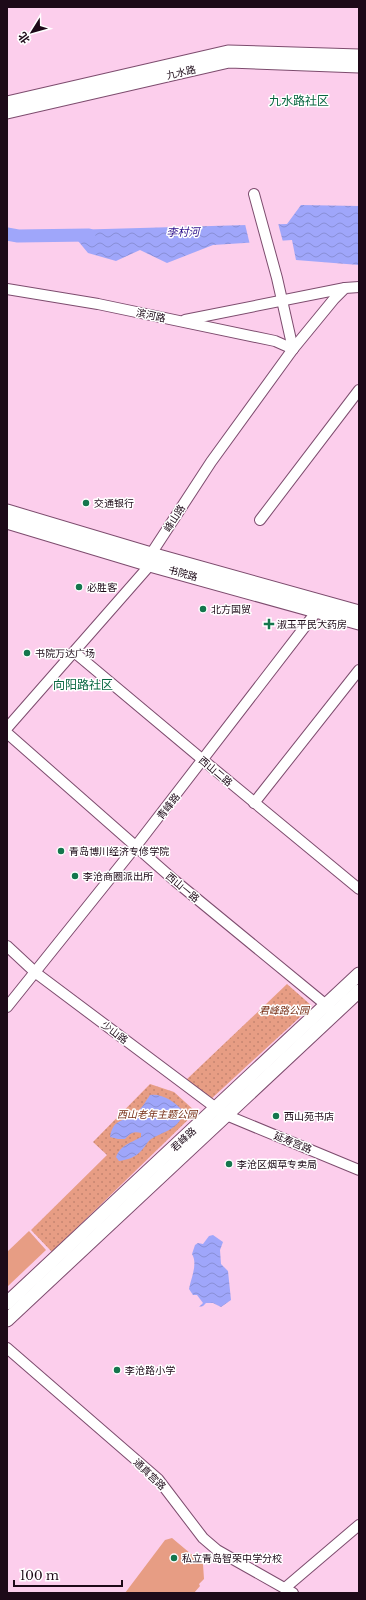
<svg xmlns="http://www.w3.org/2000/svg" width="366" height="1600" viewBox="0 0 366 1600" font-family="'Libre Baskerville','Noto Sans SC',serif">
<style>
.grass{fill:url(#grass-dots)}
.pitch{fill:#e79d84}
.water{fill:url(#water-waves)}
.pier{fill:#fcceec}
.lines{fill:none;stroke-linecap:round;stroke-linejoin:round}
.river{stroke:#9fa6fa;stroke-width:13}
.minor-casing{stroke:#7d4c6e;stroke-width:12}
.major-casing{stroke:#7d4c6e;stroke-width:15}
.minor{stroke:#fff;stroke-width:10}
.major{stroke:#fff;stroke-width:13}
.poi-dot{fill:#14764d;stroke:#fff;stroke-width:1.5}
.labels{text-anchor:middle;stroke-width:3;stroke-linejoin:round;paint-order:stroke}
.street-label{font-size:10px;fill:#1d0a18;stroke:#fff}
.poi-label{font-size:10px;fill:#1d0a18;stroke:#fff;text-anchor:start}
.park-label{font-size:10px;font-style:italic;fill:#752d13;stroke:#fff}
.water-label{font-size:11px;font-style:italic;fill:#2a0d8a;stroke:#fff}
.quarter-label{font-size:12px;fill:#096641;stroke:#fff}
</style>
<defs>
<pattern id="grass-dots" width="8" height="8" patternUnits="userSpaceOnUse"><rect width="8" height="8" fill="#e79d84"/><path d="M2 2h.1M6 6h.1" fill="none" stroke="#c68671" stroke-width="1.8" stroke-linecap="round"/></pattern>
<pattern id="water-waves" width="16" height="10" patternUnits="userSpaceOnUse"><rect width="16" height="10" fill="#9fa6fa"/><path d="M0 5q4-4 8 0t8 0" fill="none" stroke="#888ed6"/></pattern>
</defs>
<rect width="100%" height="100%" fill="#fcceec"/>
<g class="grass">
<polygon points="287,984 312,1006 210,1100 185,1081"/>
<polygon points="150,1084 174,1092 196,1112 52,1252 31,1230 107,1155 93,1142"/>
</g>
<g class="pitch">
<polygon points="29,1231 46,1250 7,1287 7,1252"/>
<polygon points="172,1538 203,1564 204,1579 199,1584 200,1586 194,1593 125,1593 165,1540"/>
</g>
<g class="water">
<polygon points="301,205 359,206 359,265 296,260 292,240 213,245 167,263 140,250 116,261 88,253 69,230 287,224"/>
<path d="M 150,1095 C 162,1093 175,1102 183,1111 C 182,1128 163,1132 151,1139 C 147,1142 145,1147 141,1151 C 136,1157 127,1160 119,1161 L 116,1157 C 120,1145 131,1143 141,1137 L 141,1133 C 133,1131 130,1134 125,1139 L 118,1139 L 110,1137 C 113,1119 122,1122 134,1115 C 140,1111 146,1101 150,1095 Z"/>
<path d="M 213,1235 L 223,1242 L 220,1250 L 221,1264 L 228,1271 L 231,1300 L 221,1307 L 213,1303 L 206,1303 L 203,1306 L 199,1307 L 203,1303 L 197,1295 L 193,1295 L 189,1289 C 191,1278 198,1264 192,1254 L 195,1245 L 198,1243 L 203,1244 L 209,1236 Z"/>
</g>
<polygon class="pier" points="278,223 283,242 250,245 245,224"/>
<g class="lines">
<polyline class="river" points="7,234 18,236 89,235"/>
<defs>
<g id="minor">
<polyline points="254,194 277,278 293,349"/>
<polyline points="7,289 98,304 275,341 293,349"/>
<polyline points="185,320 345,288"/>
<polyline points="260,520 359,390"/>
<polyline points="74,652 203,760 359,889"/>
<polyline points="7,728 150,565 151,554 211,462 293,349 334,299 345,288 359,287"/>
<polyline points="7,733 174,880 331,1009"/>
<polyline points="254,803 359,670"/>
<polyline points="7,946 36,973 216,1108 226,1115 359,1170"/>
<polyline points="7,1007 136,846 320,607"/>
<polyline points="7,1348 158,1479 203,1538 217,1550 231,1558 293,1593"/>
<polyline points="285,1588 359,1525"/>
</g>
<g id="major">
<polyline points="7,103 228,52 359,56"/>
<polyline points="7,112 229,61 359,66"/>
<polyline points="7,511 151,554 359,612"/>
<polyline points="7,522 150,565 359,623"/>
<polyline points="7,1303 359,974"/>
<polyline points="7,1320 359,991"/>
</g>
</defs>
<use href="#minor" class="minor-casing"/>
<use href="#major" class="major-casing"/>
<use href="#minor" class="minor"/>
<use href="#major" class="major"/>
</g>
<g class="poi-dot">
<circle cx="86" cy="503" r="4"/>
<circle cx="79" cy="587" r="4"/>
<circle cx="203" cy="609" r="4"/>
<path d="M267 618h4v4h4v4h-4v4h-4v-4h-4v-4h4z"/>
<circle cx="27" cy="653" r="4"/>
<circle cx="61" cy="851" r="4"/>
<circle cx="75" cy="876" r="4"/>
<circle cx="276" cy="1116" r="4"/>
<circle cx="229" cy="1164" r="4"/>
<circle cx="117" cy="1370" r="4"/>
<circle cx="174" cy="1558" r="4"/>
</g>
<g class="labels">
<g class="street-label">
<text transform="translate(181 72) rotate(-13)" y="4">九水路</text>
<text transform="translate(151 315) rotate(12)" y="4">滨河路</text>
<text transform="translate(174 518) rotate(-57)" y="4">峰山路</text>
<text transform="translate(183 573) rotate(15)" y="4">书院路</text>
<text transform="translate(216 771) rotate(40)" y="4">西山二路</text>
<text transform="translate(168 806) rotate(-52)" y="4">青峰路</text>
<text transform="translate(183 887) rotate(40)" y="4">西山一路</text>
<text transform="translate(115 1032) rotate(37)" y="4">少山路</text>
<text transform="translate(183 1139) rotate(-43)" y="4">君峰路</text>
<text transform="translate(293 1142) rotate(22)" y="4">延寿宫路</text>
<text transform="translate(150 1474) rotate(44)" y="4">通真宫路</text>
</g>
<g class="poi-label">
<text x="94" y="507">交通银行</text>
<text x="87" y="591">必胜客</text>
<text x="211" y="613">北方国贸</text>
<text x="277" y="628">淑玉平民大药房</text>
<text x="35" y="657">书院万达广场</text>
<text x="69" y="855">青岛博川经济专修学院</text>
<text x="83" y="880">李沧商圈派出所</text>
<text x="284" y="1120">西山苑书店</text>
<text x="237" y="1168">李沧区烟草专卖局</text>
<text x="125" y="1374">李沧路小学</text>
<text x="182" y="1562">私立青岛智荣中学分校</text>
</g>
<g class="park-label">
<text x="284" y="1014">君峰路公园</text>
<text x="157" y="1118">西山老年主题公园</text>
</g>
<g class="water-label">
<text transform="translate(183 232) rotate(-1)" y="4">李村河</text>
</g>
<g class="quarter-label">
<text x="299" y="105">九水路社区</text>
<text x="83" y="689">向阳路社区</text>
</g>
</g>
<rect width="366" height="1600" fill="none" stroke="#1d0a18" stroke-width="16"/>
<g transform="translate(32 32) rotate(233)" stroke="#ffffff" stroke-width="3" paint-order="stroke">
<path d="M0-3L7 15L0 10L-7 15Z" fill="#1d0a18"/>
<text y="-6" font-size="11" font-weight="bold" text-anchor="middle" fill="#1d0a18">北</text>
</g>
<path d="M14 1580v6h108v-6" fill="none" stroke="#1d0a18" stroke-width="2"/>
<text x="20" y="1580" font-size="12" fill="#1d0a18" stroke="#ffffff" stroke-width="3" paint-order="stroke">100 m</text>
</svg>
